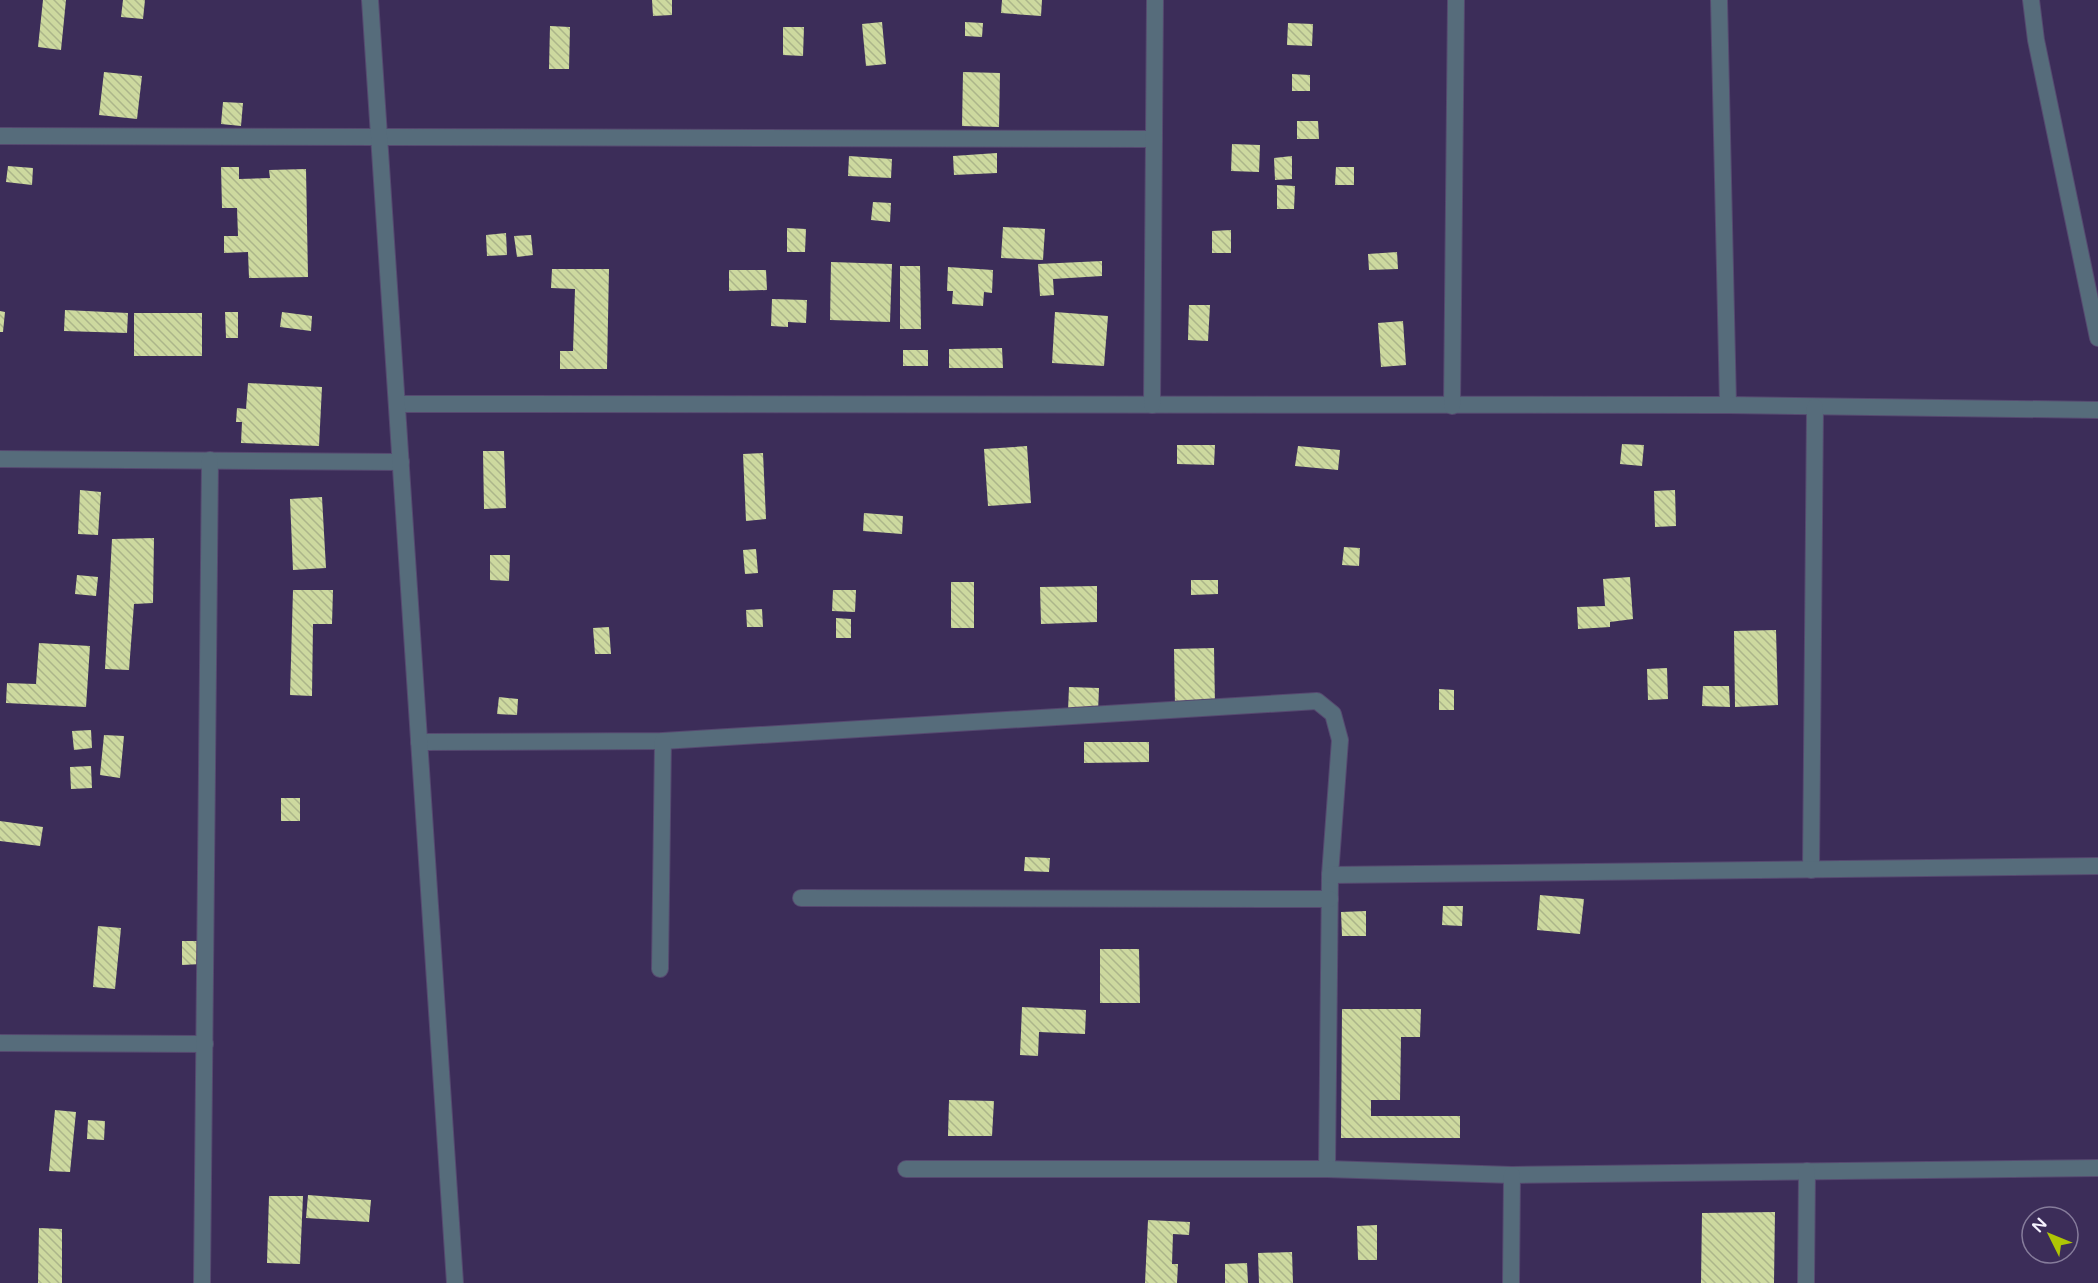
<svg xmlns="http://www.w3.org/2000/svg" width="2098" height="1283" viewBox="0 0 2098 1283" font-family="'Varela Round',sans-serif">
<style>
.building{fill:url(#building-back-hatch)}
.lines{fill:none;stroke-linecap:round;stroke-linejoin:round}
.minor-casing{stroke:#564970;stroke-width:18}
.tertiary-casing{stroke:#564970;stroke-width:18}
.minor{stroke:#566c7b;stroke-width:16}
.tertiary{stroke:#566c7b;stroke-width:16}
</style>
<defs>
<pattern id="building-back-hatch" width="6" height="6" patternUnits="userSpaceOnUse" patternTransform="scale(1.5)"><rect width="6" height="6" fill="#cdd99f"/><path d="M-1 5l2 2M0 0l6 6M5-1l2 2" fill="none" stroke="#acb58a"/></pattern>
</defs>
<rect width="100%" height="100%" fill="#3c2d59"/>
<g class="building">
<polygon points="43,0 66,0 61,50 38,47"/>
<polygon points="123,0 145,0 143,19 121,17"/>
<polygon points="652,0 672,0 672,15 653,16"/>
<polygon points="1002,0 1042,0 1041,16 1001,13"/>
<polygon points="882,22 886,64 866,66 862,24"/>
<polygon points="965,22 983,23 982,37 965,36"/>
<polygon points="1288,23 1313,24 1312,46 1287,45"/>
<polygon points="550,26 570,27 569,69 549,69"/>
<polygon points="783,27 804,27 803,56 783,55"/>
<polygon points="104,72 142,76 137,119 99,115"/>
<polygon points="963,72 1000,73 999,127 962,126"/>
<polygon points="1292,74 1310,75 1310,91 1292,91"/>
<polygon points="223,102 243,103 241,126 221,124"/>
<polygon points="1297,121 1318,121 1319,139 1297,139"/>
<polygon points="1232,144 1260,145 1259,172 1231,171"/>
<polygon points="997,153 997,173 954,175 953,156"/>
<polygon points="849,156 892,159 891,178 848,176"/>
<polygon points="1292,156 1292,179 1275,180 1274,158"/>
<polygon points="8,166 33,168 32,185 6,182"/>
<polygon points="221,167 239,167 239,179 270,178 269,170 306,169 308,277 249,278 248,252 224,253 224,236 238,236 237,208 222,208"/>
<polygon points="1336,167 1354,167 1354,185 1335,185"/>
<polygon points="1277,185 1295,186 1294,209 1277,209"/>
<polygon points="873,202 891,203 890,222 871,220"/>
<polygon points="1003,227 1045,229 1043,260 1001,258"/>
<polygon points="787,228 806,229 805,252 787,252"/>
<polygon points="1231,230 1231,253 1212,253 1212,231"/>
<polygon points="506,233 507,255 487,256 486,235"/>
<polygon points="531,235 533,255 517,257 514,236"/>
<polygon points="1397,252 1398,269 1369,270 1368,254"/>
<polygon points="1102,261 1102,276 1053,279 1054,295 1040,296 1038,264"/>
<polygon points="831,262 892,264 890,322 830,320"/>
<polygon points="900,266 920,266 921,329 900,329"/>
<polygon points="948,267 993,270 992,293 984,292 983,306 952,304 953,291 947,291"/>
<polygon points="552,269 609,269 607,369 560,369 560,351 573,351 575,289 551,288"/>
<polygon points="729,270 766,270 767,290 729,291"/>
<polygon points="772,299 807,300 806,323 788,322 788,327 771,326"/>
<polygon points="1189,305 1210,305 1208,341 1188,340"/>
<polygon points="65,310 128,313 127,333 64,331"/>
<polygon points="0,311 5,312 3,332 0,332"/>
<polygon points="225,312 238,312 238,338 226,338"/>
<polygon points="282,312 312,316 311,331 280,327"/>
<polygon points="1055,312 1108,316 1104,366 1052,363"/>
<rect x="134" y="313" width="68" height="43"/>
<polygon points="1403,321 1406,365 1381,367 1378,323"/>
<polygon points="1002,348 1003,368 949,368 949,349"/>
<rect x="903" y="350" width="25" height="16"/>
<polygon points="248,383 322,387 319,446 241,443 242,422 236,422 237,408 246,409"/>
<polygon points="1622,444 1644,445 1642,466 1620,464"/>
<polygon points="1177,445 1215,445 1214,465 1177,464"/>
<polygon points="1027,446 1031,503 988,506 984,449"/>
<polygon points="1298,446 1340,450 1338,470 1295,466"/>
<polygon points="483,451 504,451 506,508 484,509"/>
<polygon points="763,453 766,519 746,521 743,454"/>
<polygon points="80,490 101,492 98,535 78,534"/>
<polygon points="1675,490 1676,526 1655,527 1654,491"/>
<polygon points="322,497 326,568 293,570 290,499"/>
<polygon points="864,513 903,516 902,534 863,531"/>
<polygon points="154,538 153,603 134,604 129,670 105,669 112,539"/>
<polygon points="1344,547 1360,548 1359,566 1342,565"/>
<polygon points="756,549 758,573 745,574 743,550"/>
<polygon points="490,555 510,555 509,581 490,580"/>
<polygon points="77,575 98,577 96,596 75,594"/>
<polygon points="1630,577 1633,619 1610,622 1610,627 1578,629 1577,607 1605,606 1603,579"/>
<polygon points="1191,580 1218,580 1218,594 1191,595"/>
<rect x="951" y="582" width="23" height="46"/>
<polygon points="1097,586 1097,622 1041,624 1040,587"/>
<polygon points="293,590 333,590 332,624 313,624 312,696 290,695"/>
<polygon points="833,590 856,590 855,612 832,611"/>
<polygon points="762,609 763,627 747,627 746,610"/>
<polygon points="836,618 851,619 851,638 836,638"/>
<polygon points="609,627 611,654 595,654 593,628"/>
<polygon points="1776,630 1778,705 1735,707 1734,631"/>
<polygon points="39,643 90,646 86,707 6,703 7,683 36,684"/>
<polygon points="1214,648 1215,705 1175,706 1174,649"/>
<polygon points="1667,668 1668,699 1648,700 1647,669"/>
<polygon points="1703,686 1729,686 1730,707 1702,706"/>
<polygon points="1069,687 1099,688 1098,712 1068,711"/>
<polygon points="1439,689 1454,690 1454,710 1439,710"/>
<polygon points="499,697 518,699 517,715 497,714"/>
<polygon points="91,730 92,748 74,750 72,731"/>
<polygon points="104,735 124,736 120,778 100,775"/>
<polygon points="1084,742 1149,742 1149,762 1084,763"/>
<polygon points="91,766 92,788 71,789 70,767"/>
<rect x="281" y="798" width="19" height="23"/>
<polygon points="0,821 43,827 40,846 0,841"/>
<polygon points="1025,857 1050,858 1049,872 1024,871"/>
<polygon points="1540,895 1584,899 1580,934 1537,930"/>
<polygon points="1443,906 1463,906 1462,926 1442,925"/>
<polygon points="1366,911 1366,936 1342,936 1341,912"/>
<polygon points="98,926 121,928 115,989 93,987"/>
<polygon points="182,941 201,941 201,964 182,965"/>
<polygon points="1100,949 1139,949 1140,1003 1100,1003"/>
<polygon points="1022,1007 1086,1010 1085,1034 1039,1032 1038,1056 1020,1055"/>
<polygon points="1342,1009 1421,1009 1420,1037 1401,1037 1400,1100 1371,1100 1371,1116 1460,1116 1460,1138 1341,1138"/>
<polygon points="949,1100 994,1101 992,1136 948,1136"/>
<polygon points="55,1110 76,1112 70,1172 49,1171"/>
<polygon points="88,1120 105,1121 104,1140 87,1139"/>
<polygon points="308,1195 371,1200 369,1222 306,1218"/>
<polygon points="269,1196 303,1196 300,1264 267,1263"/>
<polygon points="1775,1212 1774,1283 1701,1283 1702,1213"/>
<polygon points="1148,1220 1190,1222 1189,1235 1173,1234 1172,1264 1178,1264 1177,1283 1145,1283"/>
<polygon points="1377,1225 1377,1260 1358,1260 1357,1226"/>
<polygon points="39,1228 62,1229 62,1283 38,1283"/>
<polygon points="1292,1252 1293,1283 1259,1283 1258,1253"/>
<polygon points="1247,1263 1248,1283 1225,1283 1225,1264"/>
</g>
<g class="lines">
<defs>
<g id="minor">
<polyline points="1719,0 1728,405"/>
<polyline points="2031,0 2036,40 2098,338"/>
<polyline points="0,136 1154,139"/>
<polyline points="397,404 1728,405 2098,410"/>
<polyline points="1152,405 1155,0"/>
<polyline points="1452,406 1456,0"/>
<polyline points="0,459 401,462"/>
<polyline points="419,742 663,741 1317,701 1333,714 1340,740 1330,875 1327,1169"/>
<polyline points="1811,870 1815,407"/>
<polyline points="1330,875 2098,866"/>
<polyline points="801,898 1330,899"/>
<polyline points="660,969 663,741"/>
<polyline points="0,1043 205,1044"/>
<polyline points="906,1169 1327,1169 1512,1175 2098,1168"/>
<polyline points="202,1283 210,460"/>
<polyline points="1511,1283 1512,1175"/>
<polyline points="1806,1283 1807,1171"/>
</g>
<polyline id="tertiary" points="370,0 455,1283"/>
</defs>
<use href="#minor" class="minor-casing"/>
<use href="#tertiary" class="tertiary-casing"/>
<use href="#minor" class="minor"/>
<use href="#tertiary" class="tertiary"/>
</g>
<g transform="translate(2050 1235) rotate(313)"><circle r="28" fill="#3c2d59" stroke="#867c9b" stroke-width="1.5"/>
<path d="M0-4.5L10 22L0 15L-10 22Z" fill="#afc505"/>
<text y="-9" font-size="16" font-weight="bold" text-anchor="middle" fill="#f5f2fd">N</text>
</g>
</svg>
